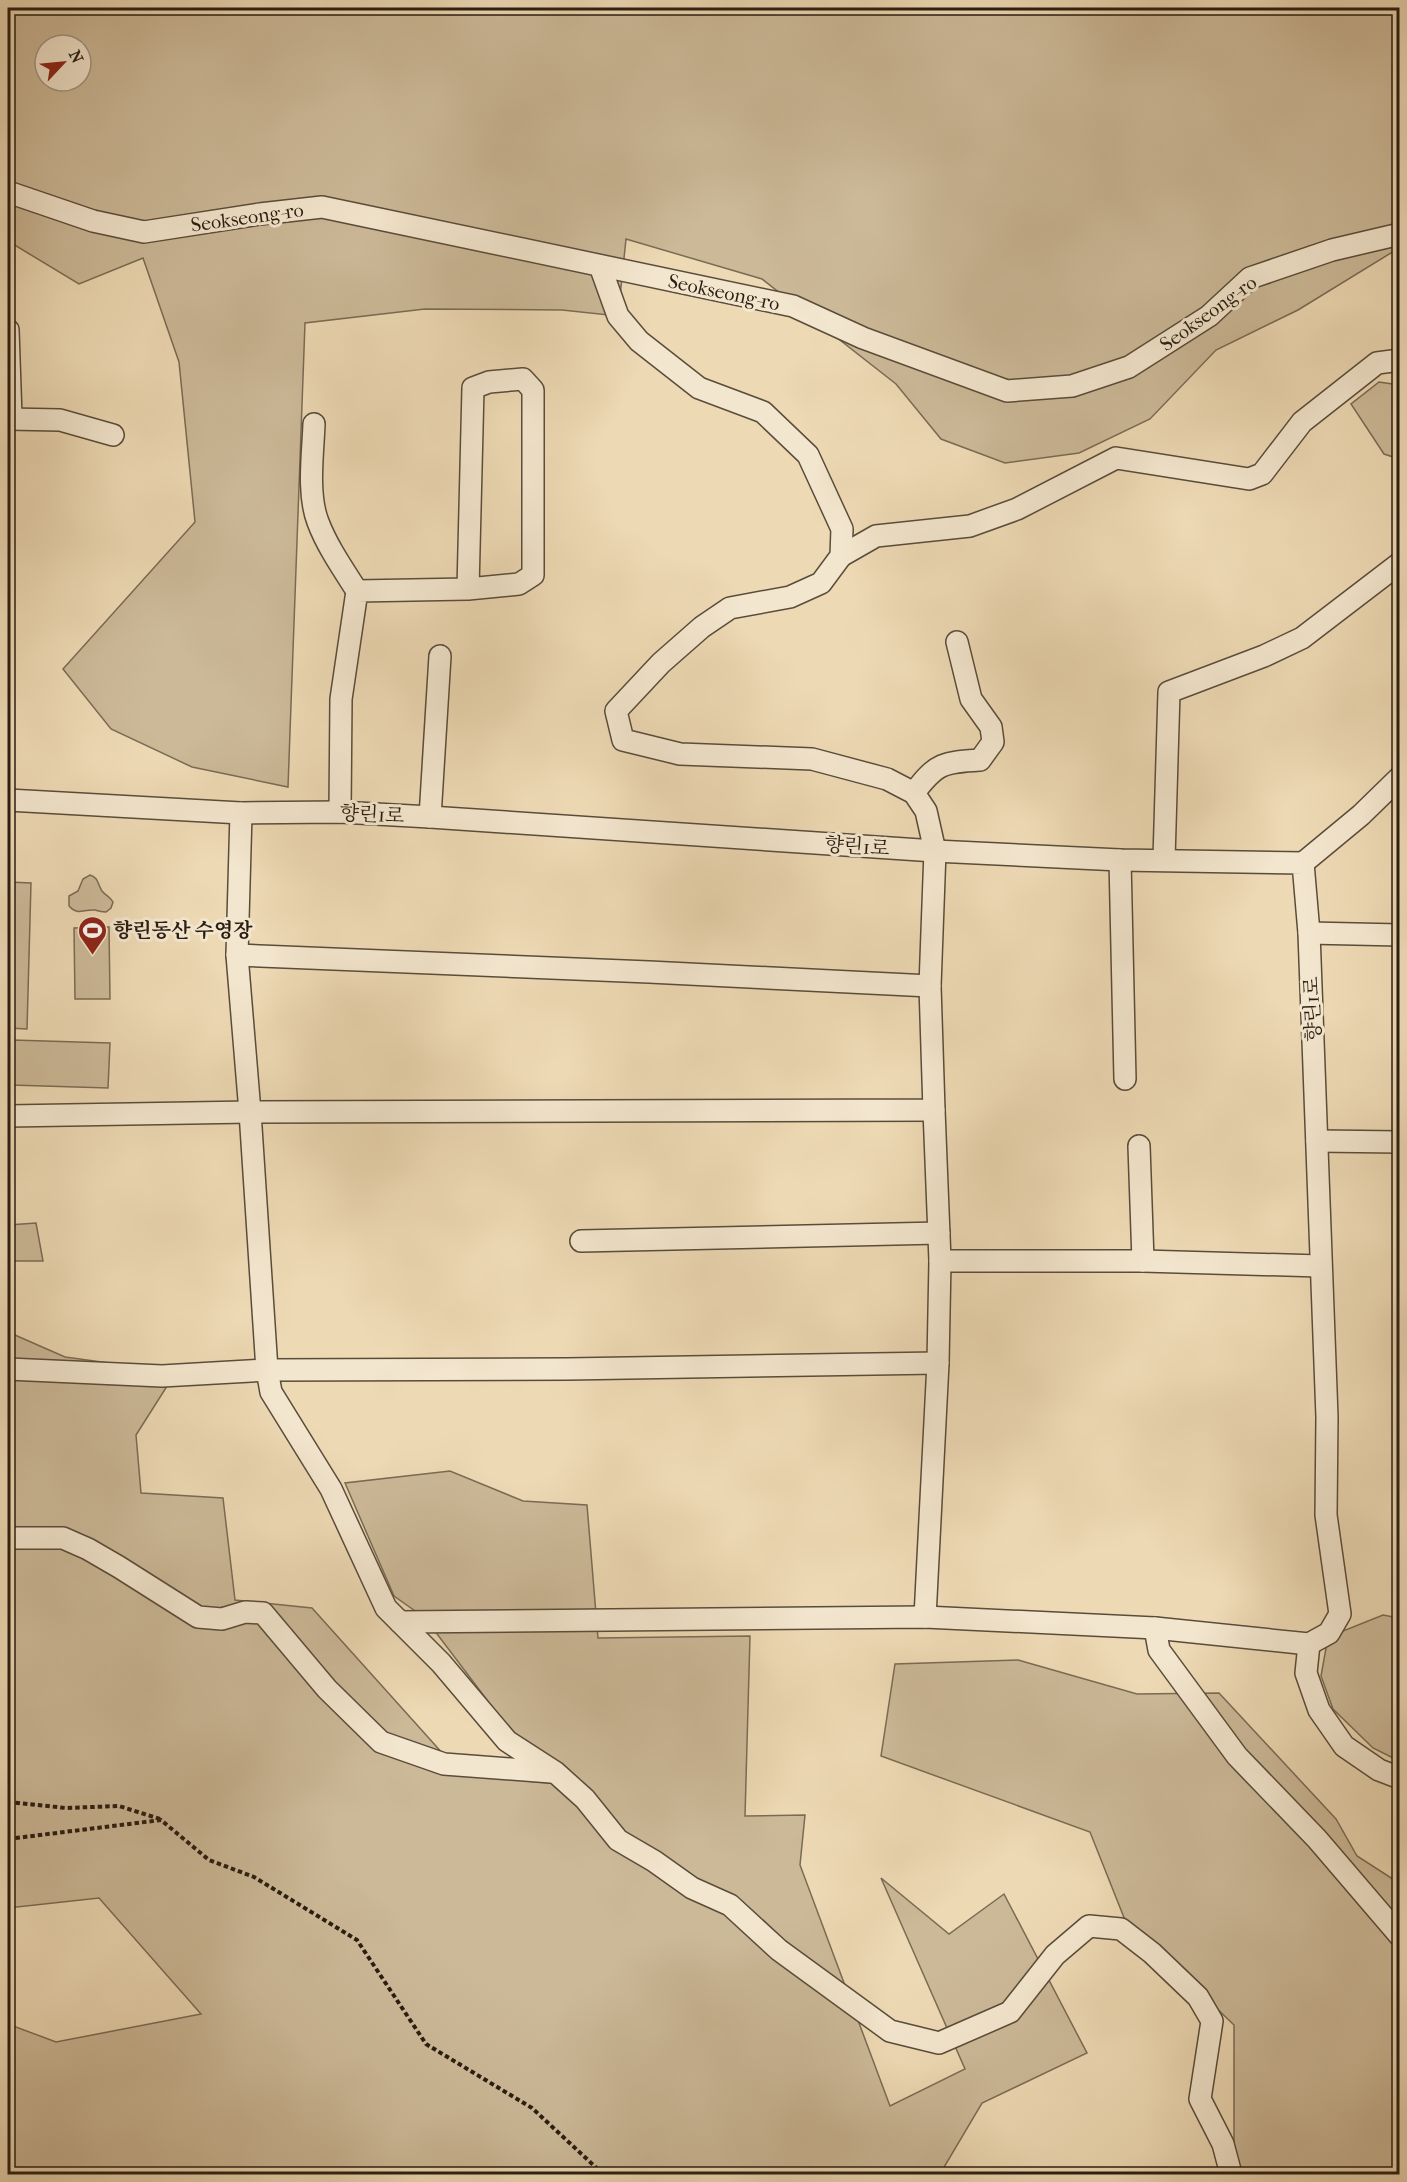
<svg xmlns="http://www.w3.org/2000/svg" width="1407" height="2182" viewBox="0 0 1407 2182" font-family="'IM FELL French Canon','Noto Serif KR',serif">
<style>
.green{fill:#ccb998;stroke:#7a6b54;stroke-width:1.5;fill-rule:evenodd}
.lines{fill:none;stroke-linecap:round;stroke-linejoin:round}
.minor-casing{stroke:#5a4c3a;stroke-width:24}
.path{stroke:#291d11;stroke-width:4;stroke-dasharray:4.5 3;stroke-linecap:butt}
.minor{stroke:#f3e6ce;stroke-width:21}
.labels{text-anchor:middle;stroke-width:6;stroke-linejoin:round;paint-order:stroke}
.street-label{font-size:20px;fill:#291d11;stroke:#f3e6ce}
.poi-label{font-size:20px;font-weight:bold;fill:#291d11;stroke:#f3e6ce;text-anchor:start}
</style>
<rect width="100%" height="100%" fill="#edd9b4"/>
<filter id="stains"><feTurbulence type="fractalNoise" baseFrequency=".00333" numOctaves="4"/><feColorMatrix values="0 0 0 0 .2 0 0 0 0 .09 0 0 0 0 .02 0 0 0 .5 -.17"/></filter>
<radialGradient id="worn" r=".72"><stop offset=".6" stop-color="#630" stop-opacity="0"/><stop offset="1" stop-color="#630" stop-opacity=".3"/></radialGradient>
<g class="green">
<path d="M 8,8 L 1399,8 L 1399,248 L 1298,310 L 1216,350 L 1150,419 L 1079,453 L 1005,463 L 941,439 L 896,384 L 762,279 L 626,239 L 618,316 L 562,310 L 425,309 L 305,323 L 288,787 L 192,767 L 111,729 L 63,669 L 195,522 L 179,362 L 143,258 L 79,284 L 8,241 ZM 45,45 L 81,45 L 81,81 L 45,81 Z"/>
<polygon points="1379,382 1399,385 1399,459 1384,454 1351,404"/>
<path d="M 90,875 C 99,878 97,883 102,891 C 106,896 110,896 113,902 L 111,908 L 106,912 C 102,912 98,911 95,910 C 83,909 78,916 69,906 L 69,896 L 78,891 L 83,879 Z"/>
<polygon points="8,882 31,883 27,1029 8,1028"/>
<polygon points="109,927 110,999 75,999 74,928"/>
<polygon points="12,1040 110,1043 108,1088 11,1085"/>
<polygon points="36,1223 43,1261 8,1261 8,1225"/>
<polygon points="8,1332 65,1357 176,1372 136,1435 141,1493 223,1498 235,1600 312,1608 462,1775 550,1783 425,1618 394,1596 345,1483 450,1471 523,1501 587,1505 598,1638 750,1636 745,1816 805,1815 800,1865 890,2106 965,2069 881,1878 949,1934 1004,1894 1087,2053 982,2103 940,2174 8,2174 8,2024 56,2042 201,2014 99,1898 8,1908"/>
<polygon points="1383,1615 1399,1618 1399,1761 1373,1748 1333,1709 1321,1676 1328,1637"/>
<polygon points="1018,1660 1137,1694 1219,1693 1336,1819 1357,1856 1399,1883 1399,2174 1229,2174 1234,2172 1234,2025 1125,1920 1090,1832 881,1756 895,1664"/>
</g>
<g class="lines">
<defs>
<g id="minor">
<polyline points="8,192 93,221 144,232 260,214 322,207 793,306 863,338 1007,391 1072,386 1129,367 1209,316 1250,278 1332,250 1400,234"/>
<polyline points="8,330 11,417"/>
<polyline points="8,419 60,420 113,435"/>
<path d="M 314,424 C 313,453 307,494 318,522 C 327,546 343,569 357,591"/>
<polyline points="841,556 876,536 970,526 1017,509 1116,458 1249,479 1262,474 1302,422 1377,363 1400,360"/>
<path d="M 914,793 C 936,763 944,762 980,760 L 993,742 L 991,727 L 971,699 L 957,642"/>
<polyline points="8,800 241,813 340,812 430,817 935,851 1120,860 1303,863 1309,933 1327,1417 1326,1515 1340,1614 1329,1633 1309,1644 1155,1628 925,1617 400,1622"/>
<polyline points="340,812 341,699 357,591 468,589 473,388 489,382 523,379 533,390 533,575 519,584 468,589"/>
<polyline points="241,813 237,955 250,1112 267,1370 271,1392 331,1489 386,1608 441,1663 507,1741 555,1772 585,1799 618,1840 654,1861 692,1888 730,1905 779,1950 890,2031 939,2043 1010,2012 1055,1955 1089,1926 1121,1929 1152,1953 1198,1997 1212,2021 1200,2099 1223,2144 1231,2174"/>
<polyline points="430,817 440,656"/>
<polyline points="1164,859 1169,692 1264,656 1302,638 1400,563"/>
<polyline points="1120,860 1125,1079"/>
<polyline points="1303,863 1361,815 1400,777"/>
<polyline points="1309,933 1400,935"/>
<polyline points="237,955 649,972 930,986"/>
<polyline points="8,1116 250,1112 934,1110 930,986 935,851 926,811 914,793 887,779 812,759 680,754 623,740 616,711 661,663 702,627 730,608 790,597 821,583 841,556 842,529 808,455 763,412 699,388 639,341 618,316 600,266"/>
<polyline points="1317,1141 1400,1142"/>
<polyline points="1139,1146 1143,1261"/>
<polyline points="581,1241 939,1233"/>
<polyline points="940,1261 1143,1261 1320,1266"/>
<polyline points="8,1369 162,1376 267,1370 568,1369 938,1363"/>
<polyline points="8,1538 63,1538 88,1549 119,1567 198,1617 222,1619 245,1612 263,1613 327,1689 381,1742 444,1764 551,1772"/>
<polyline points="925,1617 938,1363 940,1261 934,1110"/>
<polyline points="1155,1628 1159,1650 1237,1756 1317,1839 1400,1936"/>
<polyline points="1309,1644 1306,1673 1319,1710 1344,1746 1379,1770 1400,1778"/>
</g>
</defs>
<use href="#minor" class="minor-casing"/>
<g class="path">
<polyline points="8,1802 66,1808 119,1806 160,1819"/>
<polyline points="8,1839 161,1820 209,1860 254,1877 357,1940 426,2044 532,2108 603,2174"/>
</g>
<use href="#minor" class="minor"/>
</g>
<defs>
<symbol id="stadium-pin" viewBox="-11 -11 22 30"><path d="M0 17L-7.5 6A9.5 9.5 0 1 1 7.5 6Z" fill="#8f2418" stroke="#f3e6ce"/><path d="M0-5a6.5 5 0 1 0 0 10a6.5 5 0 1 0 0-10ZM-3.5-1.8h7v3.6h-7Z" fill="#fff"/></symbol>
</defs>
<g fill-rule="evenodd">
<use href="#stadium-pin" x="76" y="914" width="33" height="45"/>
</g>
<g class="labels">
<g class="street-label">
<text transform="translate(247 217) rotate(-8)" y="7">Seokseong-ro</text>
<text transform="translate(724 292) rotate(12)" y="7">Seokseong-ro</text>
<text transform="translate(1208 313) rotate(-36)" y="7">Seokseong-ro</text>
<text transform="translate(372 814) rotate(3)" y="7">향린1로</text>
<text transform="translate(857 846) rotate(4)" y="7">향린1로</text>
<text transform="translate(1312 1009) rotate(-92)" y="7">향린1로</text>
</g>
<g class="poi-label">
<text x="113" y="937">향린동산 수영장</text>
</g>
</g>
<rect width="1407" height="2182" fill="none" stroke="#edd9b4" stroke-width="30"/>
<rect x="9" y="9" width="1389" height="2164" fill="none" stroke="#291d11" stroke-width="3"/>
<rect x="15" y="15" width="1377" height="2152" fill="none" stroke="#291d11" stroke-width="1.5"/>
<g transform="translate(63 63) rotate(64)"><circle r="28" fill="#f3e6ce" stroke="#a29682" stroke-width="1.5"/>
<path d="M0-4.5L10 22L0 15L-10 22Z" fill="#8f2418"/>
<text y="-9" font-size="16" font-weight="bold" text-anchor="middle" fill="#291d11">N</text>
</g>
<rect width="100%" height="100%" filter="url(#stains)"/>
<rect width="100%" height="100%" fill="url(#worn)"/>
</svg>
